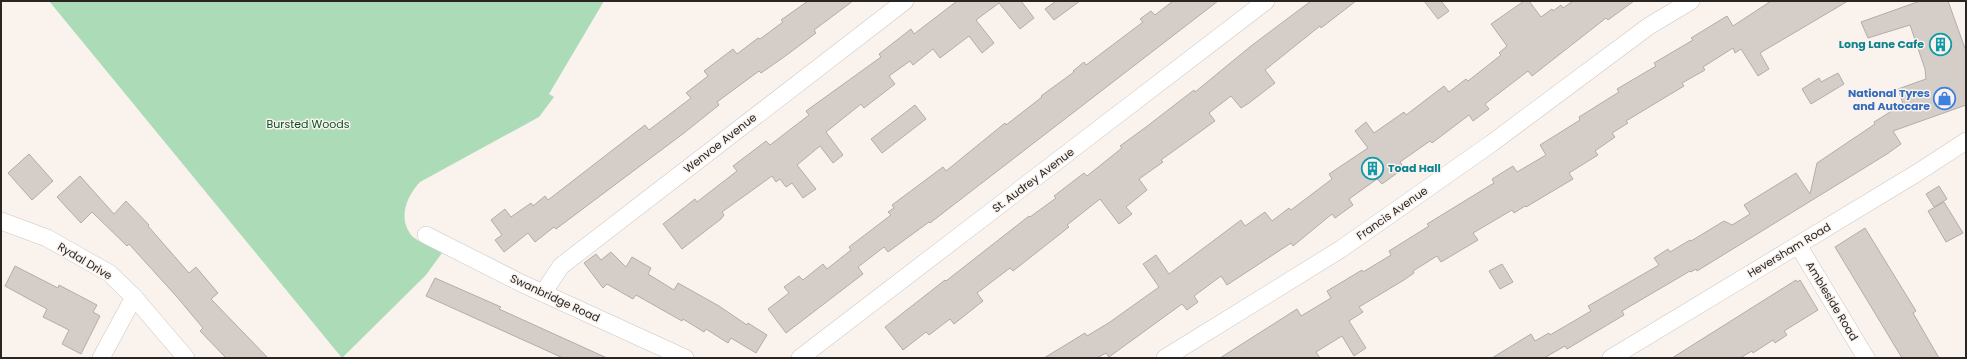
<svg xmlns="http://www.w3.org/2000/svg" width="1967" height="359" viewBox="0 0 1967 359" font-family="Poppins,sans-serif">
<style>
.green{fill:#acdcb7}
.building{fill:#d4cdc8;stroke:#b3aca8}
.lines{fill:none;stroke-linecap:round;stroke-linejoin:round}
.minor-casing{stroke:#cec6c2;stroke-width:18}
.minor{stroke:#fff;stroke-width:17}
.labels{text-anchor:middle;stroke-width:3;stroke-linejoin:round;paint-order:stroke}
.culture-label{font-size:11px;font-weight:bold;fill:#0d838f;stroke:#f9f2ed;text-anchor:end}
.shop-label{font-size:11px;font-weight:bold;fill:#366cbe;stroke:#f9f2ed;text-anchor:end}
.park-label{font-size:11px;fill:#074e26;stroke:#f9f2ed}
.street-label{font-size:11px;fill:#282523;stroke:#f9f2ed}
</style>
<rect width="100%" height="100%" fill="#f9f2ed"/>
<path class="green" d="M 49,1 L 604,1 L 549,94 L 554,97 L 539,117 L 420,182 C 407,196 397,218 412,236 C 417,241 435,249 442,253 L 426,275 L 342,358 Z"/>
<g class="building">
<polygon points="808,1 853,1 814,30 816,33 784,57 761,73 759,71 717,102 719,105 684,133 556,229 554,227 535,242 528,233 504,252 495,240 502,235 491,220 505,209 511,217 531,203 533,206 545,196 548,200 645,125 649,130 691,98 686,93 708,76 704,71 733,49 737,54 758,38 760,39 783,22 781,20"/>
<polygon points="957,1 1021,1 1034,18 1020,29 999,3 976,20 994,43 982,53 969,36 940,58 933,49 913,65 910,61 889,76 895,84 864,108 861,104 826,132 843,155 833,163 820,146 797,165 816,189 803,198 792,183 786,187 780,179 776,182 772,176 722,212 724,215 721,219 682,249 663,224 695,199 697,202 737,171 733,166 766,141 770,145 809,115 806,111 881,57 879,54 911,29 914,34"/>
<polygon points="1056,1 1080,1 1054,20 1045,9"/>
<polygon points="1173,1 1218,1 930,223 929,222 888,252 884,247 858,267 863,274 786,333 768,309 789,293 784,287 799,276 803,280 823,264 827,269 851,250 849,247 891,215 888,212 894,208 892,205 943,167 946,171 1005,123 1006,125 1042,97 1041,96 1074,72 1073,71 1084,62 1086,65 1143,22 1140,19 1151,11 1155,15"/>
<polygon points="1311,1 1356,1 1321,28 1320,26 1265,70 1275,83 1249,103 1241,108 1231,96 1209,113 1215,121 1161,160 1163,162 1139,179 1147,190 1126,207 1132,214 1119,224 1100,199 1067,225 1069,227 1013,271 1010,268 977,293 983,301 954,324 950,319 929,335 926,332 903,350 885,327 945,280 946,281 1029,216 1030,217 1056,198 1054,196 1084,173 1087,176 1122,148 1120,146 1146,127 1194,90 1195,92 1251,46"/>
<polygon points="1424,1 1441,1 1449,11 1438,19"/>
<polygon points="1524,1 1529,1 1541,17 1552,9 1553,11 1561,5 1563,8 1573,1 1634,1 1608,20 1606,18 1532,76 1528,71 1485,104 1489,109 1473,121 1469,115 1432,143 1430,141 1400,162 1404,168 1382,184 1377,179 1349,199 1353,205 1335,218 1332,214 1293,246 1291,243 1227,285 1221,276 1194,296 1198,302 1187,310 1182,304 1109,357 1106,353 1097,358 1044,358 1085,333 1087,336 1110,322 1159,287 1143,264 1156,255 1169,274 1241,220 1245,226 1265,212 1272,221 1289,208 1291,210 1332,179 1329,174 1368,148 1355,131 1366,122 1374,133 1404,112 1406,115 1444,86 1449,92 1466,79 1468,81 1501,55 1499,53 1507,46 1491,24"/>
<polygon points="1771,1 1848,1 1760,53 1769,69 1758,76 1741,49 1735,53 1733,48 1703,67 1705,70 1682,83 1684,86 1626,121 1628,123 1612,133 1615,137 1595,151 1598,155 1569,173 1573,179 1526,207 1525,206 1514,213 1512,210 1473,233 1478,240 1441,262 1437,256 1413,271 1414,273 1404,280 1359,307 1363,312 1349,321 1366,348 1354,356 1342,336 1316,352 1320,358 1220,358 1297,309 1301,316 1331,298 1327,291 1362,270 1363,272 1391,255 1389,251 1429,226 1427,224 1494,183 1492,179 1513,166 1517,172 1546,155 1540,145 1580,120 1579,117 1619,92 1617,89 1656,66 1654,63 1693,40 1691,38 1727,16 1733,26"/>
<polygon points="1920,1 1948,1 1966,51 1966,105 1893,131 1901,144 1887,154 1697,271 1696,269 1691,272 1690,271 1622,311 1624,315 1567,349 1565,346 1544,358 1492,358 1531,334 1535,341 1549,333 1550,335 1591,311 1588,306 1659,265 1654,258 1668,249 1670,252 1690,240 1691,241 1724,221 1732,225 1750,214 1744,205 1796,173 1810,194 1817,163 1875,124 1874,122 1903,104 1898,89 1926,79 1925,69 1910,25 1868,38 1861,22"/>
<polygon points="1838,73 1844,84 1811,104 1802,89 1819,78 1821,82"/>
<polygon points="915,105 926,119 882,153 871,139"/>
<polygon points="29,154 53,181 32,200 8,173"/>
<polygon points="80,176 114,214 126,201 149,225 148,226 189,273 196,267 218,293 211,299 268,358 226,358 200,331 203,328 177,297 129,244 127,246 92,212 81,223 57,197"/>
<polygon points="1939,186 1947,199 1934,207 1926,194"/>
<polygon points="1944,202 1963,233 1946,242 1928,211"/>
<polygon points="1865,228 1916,311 1913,313 1939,358 1902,358 1835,247"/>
<polygon points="611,252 626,267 632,257 651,268 648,274 674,290 678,283 719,306 747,325 748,323 767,335 756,353 731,338 728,343 706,329 704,332 683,319 682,321 636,295 633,299 607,284 603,288 584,263 596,254 601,260"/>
<polygon points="1502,264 1513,282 1500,289 1489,271"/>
<polygon points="15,266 58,288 59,285 97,305 93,312 100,316 81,354 62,344 69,330 43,317 47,309 5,286"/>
<polygon points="435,278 501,307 499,309 607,358 563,358 426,296"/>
<polygon points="1796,280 1797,282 1800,280 1818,310 1784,331 1787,335 1775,343 1773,340 1753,353 1752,351 1740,358 1672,358"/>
</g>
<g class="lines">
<defs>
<g id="minor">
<polyline points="1,221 47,238 109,273 134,297 186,358"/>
<polyline points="426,235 523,284 685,358"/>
<polyline points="1798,245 1866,358"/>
<polyline points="543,293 561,266 905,1"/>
<polyline points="101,358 134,297"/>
<polyline points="800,358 1266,1"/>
<polyline points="1165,358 1341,249 1492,143 1649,26 1691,1"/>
<polyline points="1611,358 1917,173 1966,141"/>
</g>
</defs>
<use href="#minor" class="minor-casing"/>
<use href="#minor" class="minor"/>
</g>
<defs>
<symbol id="building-ring" viewBox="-11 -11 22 22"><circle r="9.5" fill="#f9f2ed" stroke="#0f9aa8" stroke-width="1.5"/><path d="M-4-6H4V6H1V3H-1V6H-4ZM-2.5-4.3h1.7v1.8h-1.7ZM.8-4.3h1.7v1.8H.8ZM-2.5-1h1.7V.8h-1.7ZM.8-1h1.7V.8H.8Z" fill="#0f9aa8"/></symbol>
<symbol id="shop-ring" viewBox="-11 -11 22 22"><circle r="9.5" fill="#f9f2ed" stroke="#3f7fe0" stroke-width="1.5"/><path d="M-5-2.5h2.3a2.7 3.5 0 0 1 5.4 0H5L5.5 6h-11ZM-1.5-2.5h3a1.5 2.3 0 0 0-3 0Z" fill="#3f7fe0"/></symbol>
</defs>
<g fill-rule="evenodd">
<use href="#building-ring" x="1928" y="32" width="25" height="25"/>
<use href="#shop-ring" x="1932" y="86" width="25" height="25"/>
<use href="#building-ring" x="1360" y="156" width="25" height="25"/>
</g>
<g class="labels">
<g class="culture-label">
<text x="1924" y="48">Long Lane Cafe</text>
<text x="1388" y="172" text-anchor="start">Toad Hall</text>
</g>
<g class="shop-label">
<text x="1930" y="97">National Tyres<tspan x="1930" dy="13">and Autocare</tspan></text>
</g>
<g class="park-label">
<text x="308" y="128">Bursted Woods</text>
</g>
<g class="street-label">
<text transform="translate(720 143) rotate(-38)" y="4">Wenvoe Avenue</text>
<text transform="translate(1033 180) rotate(-37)" y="4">St. Audrey Avenue</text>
<text transform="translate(1392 213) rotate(-35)" y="4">Francis Avenue</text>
<text transform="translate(1789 250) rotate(-31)" y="4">Heversham Road</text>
<text transform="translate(85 261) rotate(31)" y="4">Rydal Drive</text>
<text transform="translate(555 298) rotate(25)" y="4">Swanbridge Road</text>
<text transform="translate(1832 301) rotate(59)" y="4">Ambleside Road</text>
</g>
</g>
<rect width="1967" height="359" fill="none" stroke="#282523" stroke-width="4"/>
</svg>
